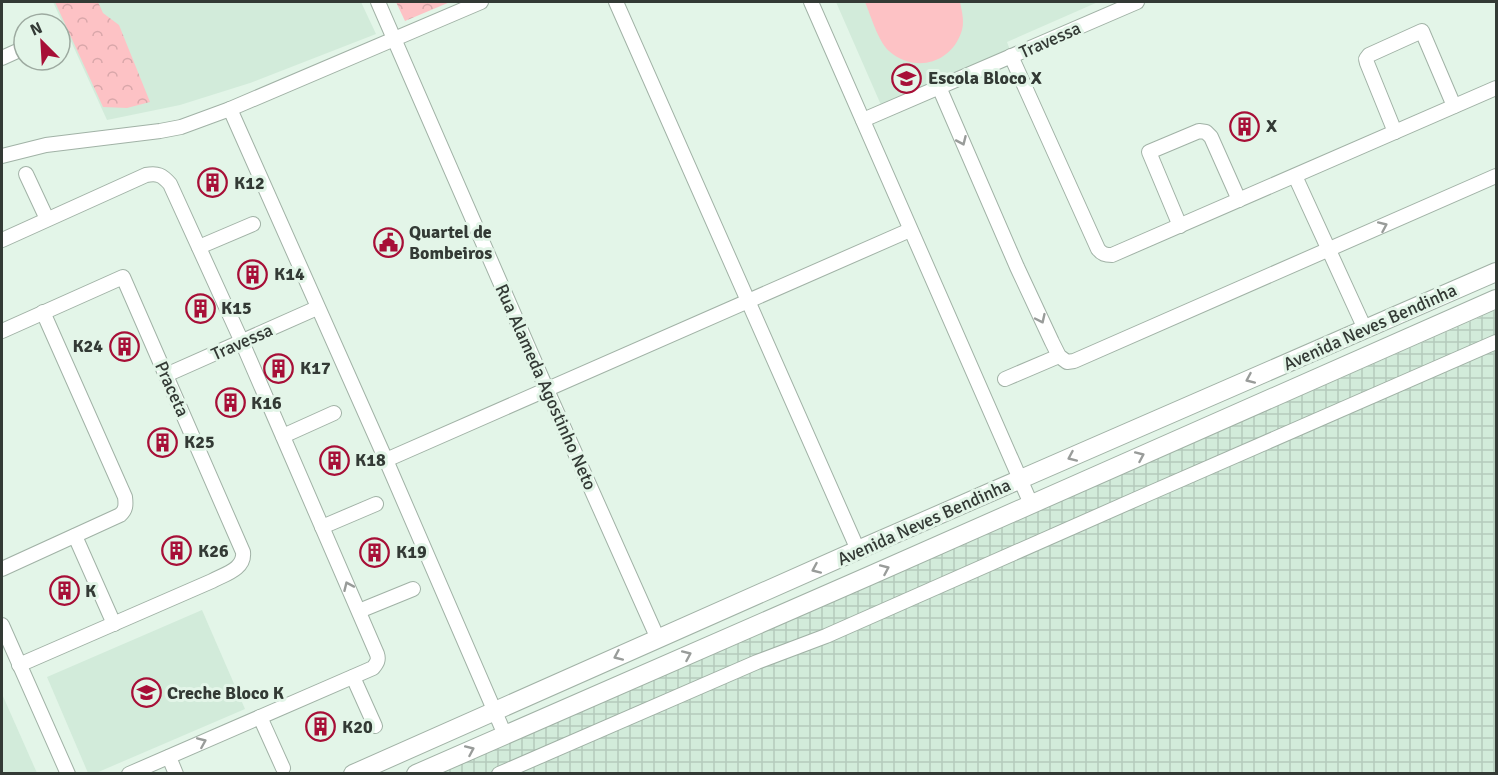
<svg xmlns="http://www.w3.org/2000/svg" width="1498" height="775" viewBox="0 0 1498 775" font-family="Signika,sans-serif">
<style>
.built{fill:#d2ebda}
.industrial{fill:url(#industrial-grid)}
.forest{fill:url(#forest-crowns)}
.pitch{fill:#fdc2c5}
.lines{fill:none;stroke-linecap:round;stroke-linejoin:round}
.street-casing{stroke:#a1b2a6;stroke-width:16}
.secondary-casing{stroke:#a1b2a6;stroke-width:20}
.street{stroke:#fff;stroke-width:14}
.secondary{stroke:#fff;stroke-width:18}
.oneway{stroke:#999c9a}
.labels{text-anchor:middle;stroke-width:6;stroke-linejoin:round;paint-order:stroke}
.street-label{font-size:18px;fill:#333a35;stroke:#e3f5e8}
.poi-label{font-size:18px;font-weight:bold;fill:#333a35;stroke:#e3f5e8;text-anchor:start}
</style>
<defs>
<pattern id="industrial-grid" width="8" height="8" patternUnits="userSpaceOnUse" patternTransform="scale(1.5)"><rect width="8" height="8" fill="#d2ebda"/><path d="M0 4h8M4 0v8" fill="none" stroke="#b5cabc"/></pattern>
<pattern id="forest-crowns" width="20" height="18" patternUnits="userSpaceOnUse" patternTransform="scale(1.5)"><rect width="20" height="18" fill="#fdc2c5"/><path d="M2 6a3 3 0 1 1 6 0M12 15a3 3 0 1 1 6 0" fill="none" stroke="#d9a7aa"/></pattern>
</defs>
<rect width="100%" height="100%" fill="#e3f5e8"/>
<g class="built">
<polygon points="53,2 361,2 376,34 250,83 180,105 107,120"/>
<polygon points="836,2 1098,2 1007,42 1010,50 881,105"/>
<polygon points="202,610 245,709 96,773 88,773 47,677"/>
<polygon points="2,694 37,773 2,773"/>
</g>
<polygon class="industrial" points="1496,310 1496,773 441,773"/>
<g class="forest">
<polygon points="55,2 98,2 103,13 119,25 150,102 127,108 103,107"/>
<polygon points="396,2 450,2 405,21"/>
</g>
<path class="pitch" d="M 865,2 L 960,2 C 962,12 965,23 961,33 C 950,64 914,73 889,51 C 878,41 871,16 865,2 Z"/>
<g class="lines">
<defs>
<g id="street">
<polyline points="378,2 547,390 658,639"/>
<polyline points="616,2 858,550"/>
<polyline points="811,2 1031,504"/>
<path d="M 1011,56 L 1098,249 C 1102,254 1105,255 1112,255 L 1496,88"/>
<polyline points="2,58 24,48"/>
<polyline points="939,87 1017,267 1052,342 1059,356 1067,362 1074,361 1496,176"/>
<polyline points="230,109 386,460 505,735"/>
<polyline points="863,120 1137,2"/>
<polyline points="1395,132 1367,63 1366,59 1369,55 1422,31 1454,106"/>
<polyline points="2,156 46,145 160,131 181,127 230,109 481,2"/>
<polyline points="26,174 47,219"/>
<polyline points="1295,176 1365,329"/>
<polyline points="1180,226 1149,152 1199,131 1206,132 1211,137 1239,200"/>
<path d="M 2,240 L 146,175 C 158,173 162,175 170,184 L 242,342 L 377,654 C 379,660 377,663 373,668 L 129,774"/>
<polyline points="199,247 253,224"/>
<path d="M 2,331 L 123,277 L 243,552 C 245,569 225,574 212,581 L 19,665"/>
<polyline points="166,375 317,308"/>
<polyline points="1005,379 1059,356"/>
<polyline points="283,436 334,413"/>
<polyline points="386,460 910,230"/>
<polyline points="322,527 376,504"/>
<polyline points="75,536 114,624"/>
<path d="M 2,569 L 120,515 C 126,510 126,505 125,497 L 43,312"/>
<polyline points="359,611 413,589"/>
<polyline points="2,625 68,774"/>
<polyline points="353,677 375,726"/>
<polyline points="260,717 283,768"/>
<polyline points="169,757 176,774"/>
<polyline points="499,774 757,662 826,636 1141,497 1496,342"/>
</g>
<g id="secondary">
<polyline points="353,774 858,550 1496,272"/>
<polyline points="416,774 869,576 1496,299"/>
</g>
</defs>
<use href="#street" class="street-casing"/>
<use href="#secondary" class="secondary-casing"/>
<use href="#street" class="street"/>
<use href="#secondary" class="secondary"/>
</g>
<defs><path id="oneway-chevron" d="M-2-3.5L2.5 0L-2 3.5" fill="none" stroke-width="1.6" stroke-linecap="round" stroke-linejoin="round" transform="scale(1.5)"/></defs>
<g class="oneway">
<use href="#oneway-chevron" transform="translate(962 141) rotate(66)"/>
<use href="#oneway-chevron" transform="translate(1383 226) rotate(-24)"/>
<use href="#oneway-chevron" transform="translate(1041 319) rotate(65)"/>
<use href="#oneway-chevron" transform="translate(1250 379) rotate(156)"/>
<use href="#oneway-chevron" transform="translate(1140 456) rotate(-24)"/>
<use href="#oneway-chevron" transform="translate(1072 457) rotate(156)"/>
<use href="#oneway-chevron" transform="translate(816 569) rotate(156)"/>
<use href="#oneway-chevron" transform="translate(885 569) rotate(-24)"/>
<use href="#oneway-chevron" transform="translate(348 586) rotate(-114)"/>
<use href="#oneway-chevron" transform="translate(687 655) rotate(-24)"/>
<use href="#oneway-chevron" transform="translate(618 656) rotate(156)"/>
<use href="#oneway-chevron" transform="translate(202 742) rotate(-23)"/>
<use href="#oneway-chevron" transform="translate(470 750) rotate(-24)"/>
</g>
<defs>
<symbol id="school-ring" viewBox="-11 -11 22 22"><circle r="9.5" fill="#e3f5e8" stroke="#a70f37" stroke-width="1.5"/><path d="M0-5L7-2L0 1L-7-2ZM-4 1L0 2.5L4 1V4Q0 6-4 4Z" fill="#a70f37"/></symbol>
<symbol id="building-ring" viewBox="-11 -11 22 22"><circle r="9.5" fill="#e3f5e8" stroke="#a70f37" stroke-width="1.5"/><path d="M-4-6H4V6H1V3H-1V6H-4ZM-2.5-4.3h1.7v1.8h-1.7ZM.8-4.3h1.7v1.8H.8ZM-2.5-1h1.7V.8h-1.7ZM.8-1h1.7V.8H.8Z" fill="#a70f37"/></symbol>
<symbol id="civic-ring" viewBox="-11 -11 22 22"><circle r="9.5" fill="#e3f5e8" stroke="#a70f37" stroke-width="1.5"/><path d="M-.6-6.5H3V-4.5H.6V-3L4-1V1h2V6H-6V1h2V-1L-.6-3ZM-1.2 2.5V6h2.4V2.5Z" fill="#a70f37"/></symbol>
</defs>
<g fill-rule="evenodd">
<use href="#school-ring" x="890" y="62" width="33" height="33"/>
<use href="#building-ring" x="1228" y="110" width="33" height="33"/>
<use href="#building-ring" x="196" y="166" width="33" height="33"/>
<use href="#civic-ring" x="372" y="226" width="33" height="33"/>
<use href="#building-ring" x="236" y="258" width="33" height="33"/>
<use href="#building-ring" x="184" y="292" width="33" height="33"/>
<use href="#building-ring" x="108" y="330" width="33" height="33"/>
<use href="#building-ring" x="262" y="352" width="33" height="33"/>
<use href="#building-ring" x="214" y="386" width="33" height="33"/>
<use href="#building-ring" x="146" y="426" width="33" height="33"/>
<use href="#building-ring" x="318" y="444" width="33" height="33"/>
<use href="#building-ring" x="160" y="534" width="33" height="33"/>
<use href="#building-ring" x="358" y="536" width="33" height="33"/>
<use href="#building-ring" x="48" y="574" width="33" height="33"/>
<use href="#school-ring" x="130" y="676" width="33" height="33"/>
<use href="#building-ring" x="304" y="710" width="33" height="33"/>
</g>
<g class="labels">
<g class="street-label">
<text transform="translate(1050 40) rotate(-24)" y="6">Travessa</text>
<text transform="translate(1370 327) rotate(-24)" y="6">Avenida Neves Bendinha</text>
<text transform="translate(242 342) rotate(-24)" y="6">Travessa</text>
<text transform="translate(546 387) rotate(66)" y="6">Rua Alameda Agostinho Neto</text>
<text transform="translate(172 389) rotate(66)" y="6">Praceta</text>
<text transform="translate(924 522) rotate(-24)" y="6">Avenida Neves Bendinha</text>
</g>
<g class="poi-label">
<text x="928" y="84">Escola Bloco X</text>
<text x="1266" y="132">X</text>
<text x="234" y="189">K12</text>
<text x="409" y="238">Quartel de<tspan x="409" dy="21">Bombeiros</tspan></text>
<text x="274" y="280">K14</text>
<text x="221" y="314">K15</text>
<text x="103" y="352" text-anchor="end">K24</text>
<text x="300" y="374">K17</text>
<text x="251" y="409">K16</text>
<text x="184" y="448">K25</text>
<text x="355" y="466">K18</text>
<text x="198" y="557">K26</text>
<text x="396" y="558">K19</text>
<text x="85" y="597">K</text>
<text x="167" y="699">Creche Bloco K</text>
<text x="342" y="733">K20</text>
</g>
</g>
<rect width="1498" height="775" fill="none" stroke="#333a35" stroke-width="6"/>
<g transform="translate(42 42) rotate(336)"><circle r="28" fill="#e3f5e8" stroke="#9daaa0" stroke-width="1.5"/>
<path d="M0-4.5L10 22L0 15L-10 22Z" fill="#a70f37"/>
<text y="-9" font-size="16" font-weight="bold" text-anchor="middle" fill="#333a35">N</text>
</g>
</svg>
